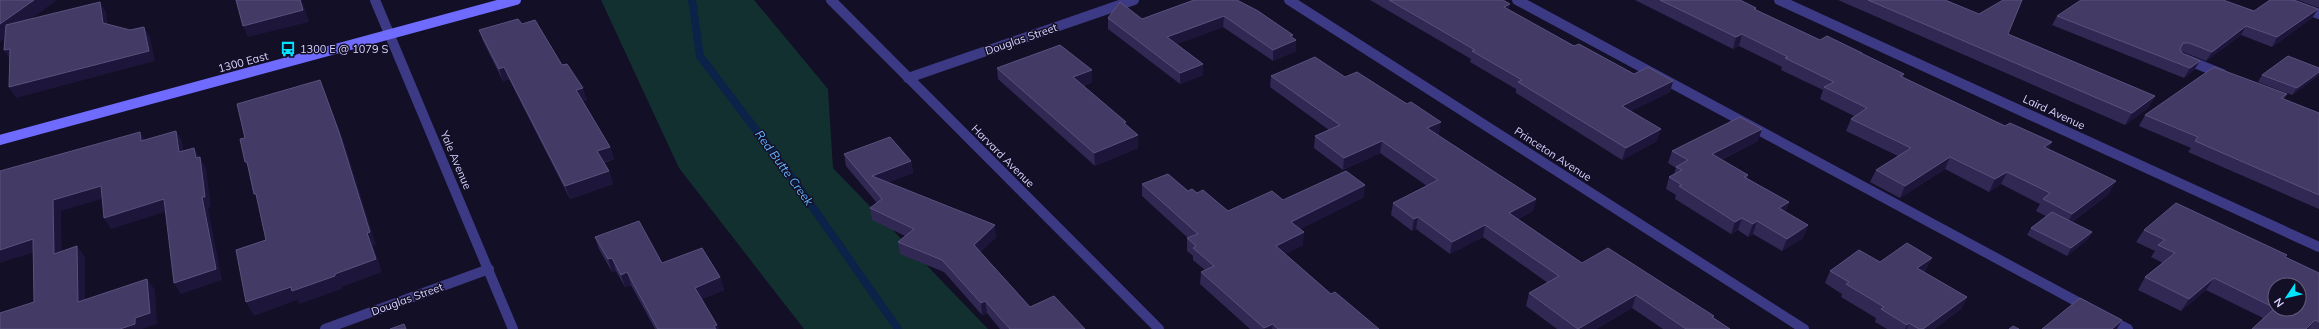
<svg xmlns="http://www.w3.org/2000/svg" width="2319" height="329" viewBox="0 0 2319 329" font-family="Mulish,sans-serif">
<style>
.green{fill:#12302f}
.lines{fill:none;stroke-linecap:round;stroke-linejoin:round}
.stream{stroke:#0c2248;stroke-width:8}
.service{stroke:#3d3a85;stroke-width:10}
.minor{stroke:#3d3a85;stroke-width:10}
.tertiary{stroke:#3d3a85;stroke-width:10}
.secondary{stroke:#6f6bff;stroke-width:10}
.wall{fill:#312854}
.shaded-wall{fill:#1d163a}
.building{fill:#433a66;stroke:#5a527e;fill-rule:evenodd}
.labels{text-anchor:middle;stroke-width:3;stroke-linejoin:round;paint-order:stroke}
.street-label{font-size:11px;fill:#d9d4ff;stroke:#130f26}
.poi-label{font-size:11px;fill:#d9d4ff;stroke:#130f26;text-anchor:start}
.water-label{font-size:12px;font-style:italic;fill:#62b6ff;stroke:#130f26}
</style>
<rect width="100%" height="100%" fill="#130f26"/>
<polygon class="green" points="601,0 754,0 828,89 833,168 988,329 804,329 679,168"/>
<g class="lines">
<polyline class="stream" points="692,0 700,56 793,179 898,329"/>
<g class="service">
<polyline points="1517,0 2087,307"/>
<polyline points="2185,59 2222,74"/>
<polyline points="2108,319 2128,329"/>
</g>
<g class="minor">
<polyline points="375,0 513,329"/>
<polyline points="831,0 1159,329"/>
<polyline points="1289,0 1804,329"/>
<polyline points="1779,0 2319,247"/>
<polyline points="908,78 1134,0"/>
<polyline points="325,329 489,269"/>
</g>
<polyline class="tertiary" points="2279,0 2319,14"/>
<polyline class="secondary" points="0,140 516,0"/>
</g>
<g class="wall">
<polygon points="1194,0 1293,35 1293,38 1296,40 1296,51 1273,61 1223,27 1177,44 1203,64 1203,75 1180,84 1108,29 1108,18 1142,19"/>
<polygon points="1370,0 1503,0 1509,10 1574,46 1634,74 1673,81 1670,92 1631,111 1657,141 1622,160 1516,93 1516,89 1470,62 1471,59"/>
<polygon points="1635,0 1740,0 1756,8 1756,10 1820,40 1862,53 1861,54 1904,74 1903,77 2005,126 2052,142 2048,149 2109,194 2072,222 2092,232 2088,239 2067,256 2027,235 2031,228 2046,216 2036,211 2040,204 2001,184 1989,192 1945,169 1900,198 1870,182 1876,170 1898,156 1846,131 1851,119 1854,116 1820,99 1823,90 1781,70 1782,67 1739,46 1733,49"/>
<polygon points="1838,0 1945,0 2008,34 2155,96 2148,108 2125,125"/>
<polygon points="2298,0 2319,0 2319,8"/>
<polygon points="2318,9 2312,18 2272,47 2241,35 2206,61 2183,52 2181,52 2200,61 2194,70 2184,78 2052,25 2057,16"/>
<polygon points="522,24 562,65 587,100 583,101 610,147 614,159 604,163 609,171 613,184 570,199 509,79 503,81 483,41 479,30"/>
<polygon points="997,68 1092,70 1092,82 1083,86 1126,125 1138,148 1095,166 998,79"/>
<polygon points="2319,68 2319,75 2318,76 2292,95 2258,82 2262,75"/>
<polygon points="1271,76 1345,77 1439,134 1437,135 1536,199 1533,211 1518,219 1582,263 1713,318 1730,329 1663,329 1632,308 1596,329 1557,329 1526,306 1529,293 1548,283 1483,237 1450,254 1416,229 1412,231 1391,215 1393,203 1427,186 1380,153 1343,170 1314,148 1315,136 1329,130 1270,87"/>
<polygon points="2287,94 2284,99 2319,113 2319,209 2188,152 2191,148 2139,126 2145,115"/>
<polygon points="1758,141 1721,160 1748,175 1747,178 1789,202 1785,212 1808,225 1803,238 1782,251 1753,234 1748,237 1738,230 1731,234 1675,199 1676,195 1666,189 1669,177 1674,174 1676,168 1668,163 1672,151"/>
<polygon points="844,154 911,161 913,173 888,182 996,237 980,252 1030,307 1085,329 1000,329 987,313 982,315 944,272 900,254 898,242 905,236 872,220 870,208 877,203 846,166"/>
<polygon points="1142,184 1197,193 1228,211 1283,200 1364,197 1300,229 1303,245 1285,254 1331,294 1379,329 1250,329 1200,284 1201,272 1205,270 1193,260 1193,256 1187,251 1187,238 1188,238 1142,196"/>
<polygon points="2144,230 2285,257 2319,273 2319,329 2252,329 2263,318 2206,290 2181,311 2138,290 2145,277 2163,263 2151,257 2155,251 2136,242"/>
<polygon points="595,237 662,263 720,277 724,290 702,299 717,325 719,329 655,329 631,285 625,287 616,271 612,272 599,249"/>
<polygon points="1880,262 1926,270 1924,272 1967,297 1961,309 1934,329 1887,329 1875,322 1876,318 1841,297 1842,294 1825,283 1830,271"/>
</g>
<g class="shaded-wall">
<polygon points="34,0 57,0 0,42 0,24"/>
<polygon points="300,0 302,0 309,22 248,37 243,26"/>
<polygon points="100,2 106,12 109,33 103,23"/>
<polygon points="1510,4 1508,15 1504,7"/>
<polygon points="2318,9 2312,18 2272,47 2277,37"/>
<polygon points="1224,16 1223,27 1167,48 1167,37"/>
<polygon points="2246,26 2241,35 2206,61 2212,52"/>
<polygon points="144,27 150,37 155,61 16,98 9,87"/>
<polygon points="1742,34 1739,46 1733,49 1736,37"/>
<polygon points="1293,35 1293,42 1296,40 1296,51 1273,61 1273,50 1290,36"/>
<polygon points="10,49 11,61 4,50"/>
<polygon points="2200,61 2194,70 2184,78 2190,68"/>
<polygon points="1203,64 1203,75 1180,84 1180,73"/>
<polygon points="504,67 509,79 503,81 499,69"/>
<polygon points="1092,70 1092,82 1073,89 1073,77"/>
<polygon points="2319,72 2319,75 2318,76 2292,95 2297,88"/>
<polygon points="320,80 325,92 345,145 376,245 373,246 382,272 342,287 342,289 299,304 297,300 254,316 246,302 291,287 335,274 367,233"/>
<polygon points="1673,81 1670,92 1619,117 1622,106"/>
<polygon points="583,88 587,100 580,102 576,90"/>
<polygon points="2155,96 2148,108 2125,125 2132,113"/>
<polygon points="1441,122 1439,134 1425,140 1427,128"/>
<polygon points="1661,129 1657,141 1622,160 1626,148"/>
<polygon points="1762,129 1758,141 1708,166 1712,154"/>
<polygon points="176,131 182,141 185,163 179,152"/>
<polygon points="140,132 146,142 141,141"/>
<polygon points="1138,135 1138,148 1095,166 1094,153"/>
<polygon points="1382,141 1380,153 1343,170 1344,158"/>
<polygon points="2052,142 2045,154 2044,147"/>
<polygon points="610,147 614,159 601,163 597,151"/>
<polygon points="194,148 206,168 211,207 208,208 222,280 181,294 174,283 202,197"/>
<polygon points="1950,157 1945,169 1900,198 1905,186"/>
<polygon points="911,161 913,173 874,188 872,176"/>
<polygon points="245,162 247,162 252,175"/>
<polygon points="609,171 613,184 570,199 565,186"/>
<polygon points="2007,172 2001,184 1989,192 1995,179"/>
<polygon points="2116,181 2109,194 2066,226 2072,214"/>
<polygon points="1365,185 1364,197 1290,234 1291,222"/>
<polygon points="101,186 108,197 61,211 62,265 54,254 53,200"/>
<polygon points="164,199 171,210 111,229 104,218"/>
<polygon points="1536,199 1533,211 1507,225 1509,213"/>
<polygon points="1789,202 1784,215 1779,208"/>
<polygon points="1418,217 1416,229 1412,231 1414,219"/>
<polygon points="1742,218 1738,230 1731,234 1735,222"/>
<polygon points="1757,221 1753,234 1748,237 1753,224"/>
<polygon points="995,225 996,237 975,258 974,245"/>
<polygon points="1485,225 1483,237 1450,254 1452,242"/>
<polygon points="1808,225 1803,238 1782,251 1787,239"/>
<polygon points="1304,232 1303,245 1275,259 1276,246"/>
<polygon points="2092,232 2088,239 2067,256 2071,248"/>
<polygon points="33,239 41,250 0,263 0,250"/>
<polygon points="77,246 85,257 85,313 78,302"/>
<polygon points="612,258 616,271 612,272 608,259"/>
<polygon points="1932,258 1926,270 1911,281 1917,268"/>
<polygon points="627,272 631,285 625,287 621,275"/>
<polygon points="720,277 724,290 699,300 695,288"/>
<polygon points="2214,278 2206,290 2181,311 2189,299"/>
<polygon points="147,279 155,290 157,324 142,329 120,329 135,318"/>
<polygon points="1636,295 1632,308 1596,329 1578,329"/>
<polygon points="1967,297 1961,309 1934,329 1923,329"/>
<polygon points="985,301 987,313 982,315 981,303"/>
<polygon points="2122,320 2117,329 2112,329"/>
<polygon points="2315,320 2308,329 2306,329"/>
<polygon points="1909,323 1907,329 1905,329 1907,325"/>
<polygon points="1273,324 1272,329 1264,329 1264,328"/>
<polygon points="717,325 719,329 715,329 714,326"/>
</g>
<g class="building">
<polygon points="0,0 34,0 0,24"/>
<polygon points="236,0 300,0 303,10 243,26"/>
<polygon points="1194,0 1237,0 1258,11 1293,35 1290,36 1296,40 1273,50 1224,16 1167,37 1203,64 1180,73 1108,18 1120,2 1142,19"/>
<polygon points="1389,0 1503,0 1510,4 1504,7 1574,46 1579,44 1634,74 1648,67 1673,81 1622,106 1661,129 1626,148 1518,82 1522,80 1472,51 1475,50"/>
<polygon points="1660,0 1740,0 1756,8 1754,9 1820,40 1827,36 1862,53 1861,53 1904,74 1900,76 2005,126 2010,123 2052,142 2044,147 2116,181 2072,214 2043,199 2050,193 2007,172 1995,179 1950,157 1905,186 1876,170 1911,148 1851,119 1867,108 1824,87 1834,82 1785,58 1788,57 1742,34 1736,37"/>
<polygon points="1868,0 1945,0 1979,14 2003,0 2022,0 2008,34 2155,96 2132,113"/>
<polygon points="2081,0 2223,0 2254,11 2270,0 2294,0 2318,9 2277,37 2246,26 2212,52 2189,43 2183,43 2180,49 2182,53 2200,61 2190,68 2057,16"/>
<polygon points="100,2 103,23 130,30 144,27 149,51 9,87 10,49 4,50 6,25"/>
<polygon points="518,19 522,24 535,20 562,65 567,64 583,88 576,90 610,147 597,151 609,171 565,186 504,67 499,69 479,30"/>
<polygon points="1060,45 1092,70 1073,77 1126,122 1124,123 1138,135 1094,153 997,68"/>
<polygon points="2288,56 2319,68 2319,72 2297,88 2262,75"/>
<polygon points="1315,57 1345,77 1357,72 1407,104 1411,102 1441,122 1427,128 1536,199 1509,213 1582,263 1608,248 1714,316 1712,317 1730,329 1686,329 1636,295 1578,329 1529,293 1559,276 1485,225 1452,242 1418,217 1414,219 1393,203 1438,180 1382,141 1344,158 1315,136 1340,125 1271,76"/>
<polygon points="2214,67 2287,94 2281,98 2319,113 2319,195 2195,141 2198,137 2145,115"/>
<polygon points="320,80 339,132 370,232 367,233 376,259 335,274 335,276 292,291 291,287 246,302 236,250 266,240 256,194 254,194 247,162 245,162 240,139 245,138 237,104"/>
<polygon points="1740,117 1762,129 1712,154 1748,175 1744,177 1789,202 1779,208 1808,225 1787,239 1757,221 1753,224 1742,218 1735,222 1679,186 1682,185 1669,177 1682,170 1676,167 1688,160 1672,151"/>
<polygon points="176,131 179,152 194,148 196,158 200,157 205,197 202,197 216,269 174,283 164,199 104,218 101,186 53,200 54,254 77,246 78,302 147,279 150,313 135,318 135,324 120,329 0,329 0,313 34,302 33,239 0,250 0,171 140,132 141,141"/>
<polygon points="890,137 911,161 872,176 995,225 974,245 1030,307 1054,296 1085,329 1010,329 985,301 981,303 942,260 898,242 914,229 870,208 882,199 844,154"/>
<polygon points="1346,171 1365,185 1291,222 1304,232 1276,246 1331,294 1335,292 1379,329 1278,329 1273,324 1264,328 1201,272 1214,266 1193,248 1196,246 1187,238 1198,234 1142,184 1168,174 1188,191 1192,189 1197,193 1203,190 1228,211 1272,191 1283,200"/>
<path d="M 2176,203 L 2287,255 L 2285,257 L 2319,273 L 2319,322 L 2315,320 L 2306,329 L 2252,329 L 2275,308 L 2214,278 L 2189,299 L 2145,277 L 2175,253 L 2158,245 L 2165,240 L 2144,230 ZM 2275,285 L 2299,285 L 2299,309 L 2275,309 Z"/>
<polygon points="2052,212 2092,232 2071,248 2031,228"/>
<polygon points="639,221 662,263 702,248 720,277 695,288 717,325 714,326 716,329 658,329 627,272 621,275 612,258 608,259 595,237"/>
<polygon points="1907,243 1932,258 1917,268 1967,297 1923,329 1919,329 1909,323 1907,325 1881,309 1884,307 1846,284 1849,282 1830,271 1859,250 1880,262"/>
<polygon points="2080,298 2122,320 2112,329 2042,329"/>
<polygon points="404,324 406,329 390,329"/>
<polygon points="2013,326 2019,329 2009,329"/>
</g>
<defs>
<symbol id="bus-bare" viewBox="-9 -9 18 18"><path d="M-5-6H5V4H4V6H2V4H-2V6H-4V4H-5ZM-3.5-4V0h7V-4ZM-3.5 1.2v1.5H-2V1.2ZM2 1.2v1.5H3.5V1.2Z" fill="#00e5ff" stroke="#130f26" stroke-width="2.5" paint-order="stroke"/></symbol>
</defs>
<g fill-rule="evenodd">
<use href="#bus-bare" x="277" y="38" width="22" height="22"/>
</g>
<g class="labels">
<g class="street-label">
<text transform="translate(1021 39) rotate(-19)" y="4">Douglas Street</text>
<text transform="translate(243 62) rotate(-15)" y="4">1300 East</text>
<text transform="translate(2054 112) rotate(25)" y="4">Laird Avenue</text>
<text transform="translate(1553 154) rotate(33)" y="4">Princeton Avenue</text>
<text transform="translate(1003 156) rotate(45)" y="4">Harvard Avenue</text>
<text transform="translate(456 160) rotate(67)" y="4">Yale Avenue</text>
<text transform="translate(407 299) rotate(-20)" y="4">Douglas Street</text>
</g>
<g class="poi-label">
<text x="300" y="53">1300 E @ 1079 S</text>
</g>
<g class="water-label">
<text transform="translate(784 168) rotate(54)" y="4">Red Butte Creek</text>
</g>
</g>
<g transform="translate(2287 297) rotate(235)"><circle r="19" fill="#130f26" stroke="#625e7d"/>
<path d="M0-3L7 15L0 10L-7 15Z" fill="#00e5ff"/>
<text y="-6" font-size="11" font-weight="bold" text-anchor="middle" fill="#d9d4ff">N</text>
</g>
</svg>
